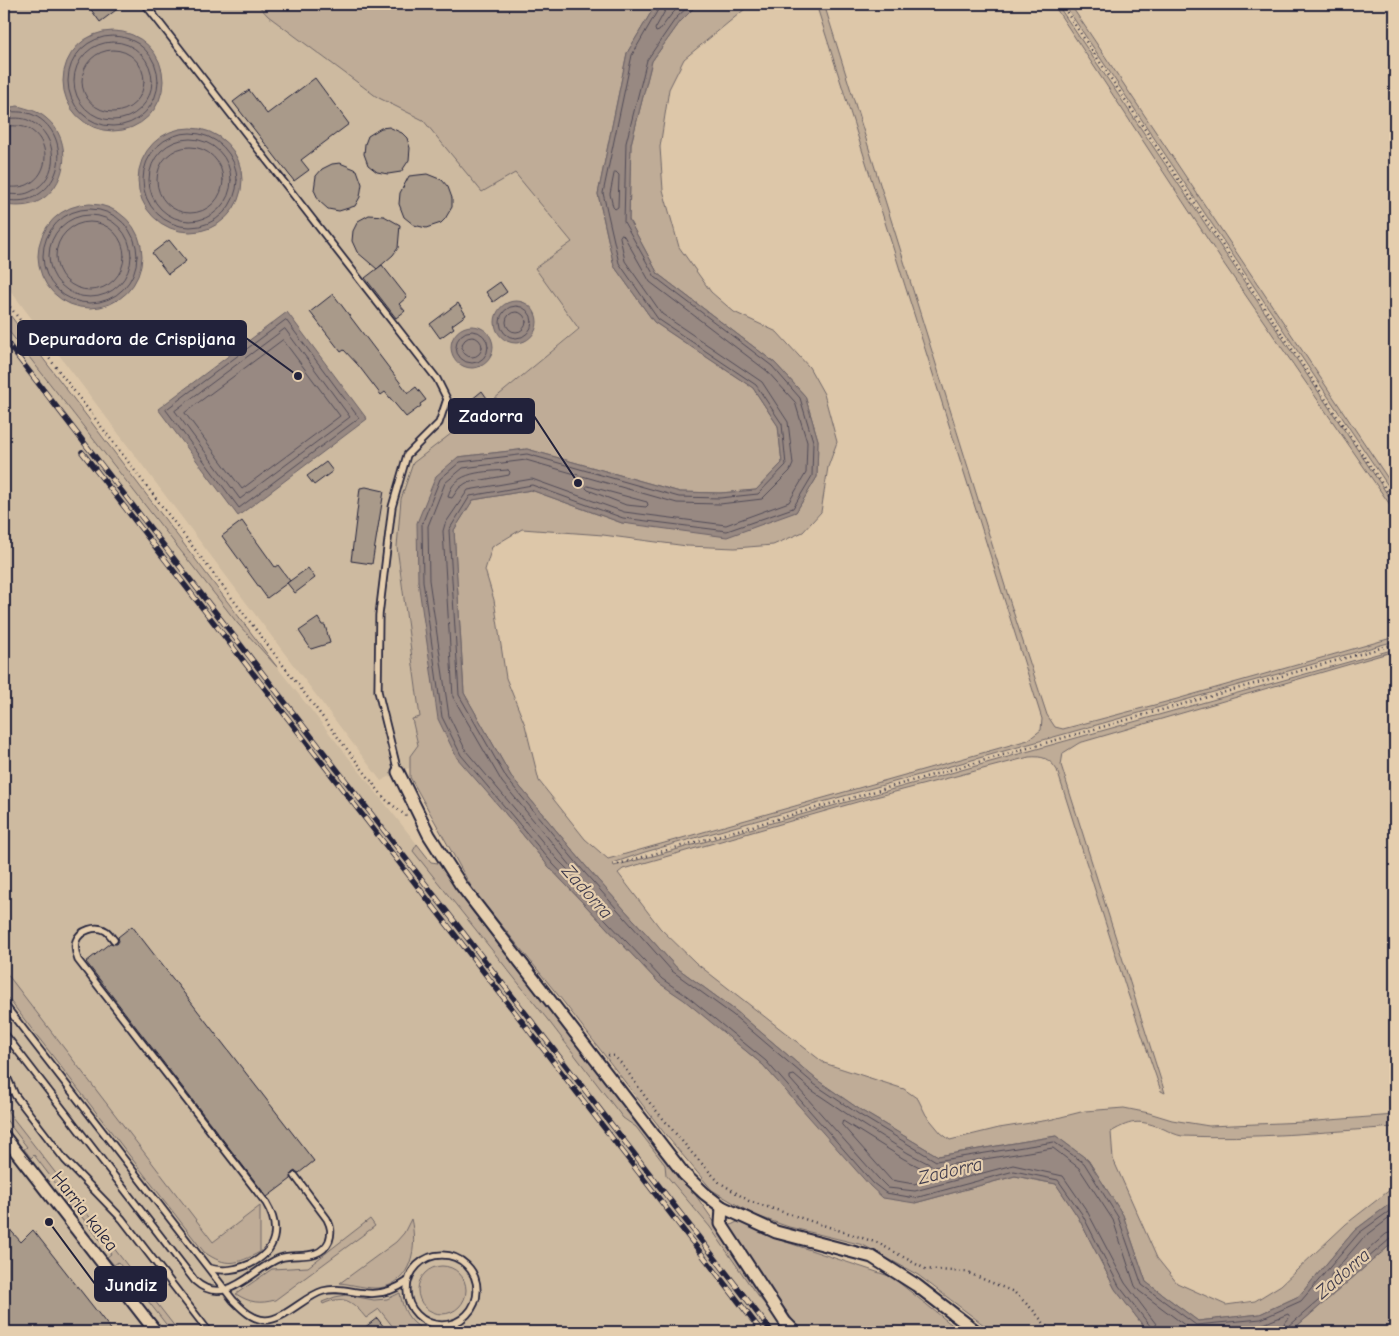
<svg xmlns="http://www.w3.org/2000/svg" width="1399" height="1336" viewBox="0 0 1399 1336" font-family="'Comic Neue',sans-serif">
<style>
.built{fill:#cdbaa0}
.green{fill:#bfac97;stroke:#706769}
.water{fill:#988982;stroke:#696066}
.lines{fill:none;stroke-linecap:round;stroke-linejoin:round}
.shore{stroke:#514b57;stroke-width:1}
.building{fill:#a99a8a;stroke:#22223b}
.service-casing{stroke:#22223b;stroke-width:9}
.minor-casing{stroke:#22223b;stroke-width:15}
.path{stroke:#22223b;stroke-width:2.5;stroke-dasharray:1 4;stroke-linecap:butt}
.service{stroke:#e5ceae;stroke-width:5.5}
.minor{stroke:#e5ceae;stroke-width:11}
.rail-casing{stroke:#22223b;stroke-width:5.5}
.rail{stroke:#e5ceae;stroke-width:4;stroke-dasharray:11;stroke-linecap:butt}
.labels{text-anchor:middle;stroke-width:4.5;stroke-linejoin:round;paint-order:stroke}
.street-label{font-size:18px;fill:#22223b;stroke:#e5ceae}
.water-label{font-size:19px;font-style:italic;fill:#403c4d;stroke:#e5ceae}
.leader{fill:none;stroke:#22223b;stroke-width:2}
.callout-dot{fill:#22223b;stroke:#e5ceae;stroke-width:2}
.callout{fill:#22223b;stroke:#22223b;stroke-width:2}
.callout-label{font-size:19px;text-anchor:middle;font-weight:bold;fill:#fff}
</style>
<rect width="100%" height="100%" fill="#ddc7a9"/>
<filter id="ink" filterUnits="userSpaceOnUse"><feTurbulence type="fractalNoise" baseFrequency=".02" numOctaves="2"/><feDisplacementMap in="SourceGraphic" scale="10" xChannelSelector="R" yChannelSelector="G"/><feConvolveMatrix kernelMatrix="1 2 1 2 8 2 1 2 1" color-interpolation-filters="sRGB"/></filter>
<g filter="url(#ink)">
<g class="built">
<polygon points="4,4 257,4 268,16 377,97 423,120 482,192 515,173 572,242 535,268 579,328 465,423 413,463 401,499 397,547 420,717 412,719 423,763 398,772 381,781 4,282"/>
<polygon points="4,325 238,624 277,667 417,844 414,851 551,1024 623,1118 636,1127 665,1165 666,1175 710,1227 754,1291 787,1332 4,1332"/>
</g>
<g class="green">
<polygon points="257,4 656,4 627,53 598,194 614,266 654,322 753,388 778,426 782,463 756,490 720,493 680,492 527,449 458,457 418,581 505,813 549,867 659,983 684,999 763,1065 804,1111 915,1203 1015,1176 1056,1184 1078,1217 1115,1289 1148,1332 993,1332 918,1275 863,1245 789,1227 754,1215 712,1190 665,1134 562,1000 473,890 410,777 410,756 418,745 412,719 420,717 397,547 401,499 413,463 465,423 579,329 535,268 572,242 515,173 482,192 423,120 377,97 268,16"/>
<path d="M 698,4 L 751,4 L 684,59 L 669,89 L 660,147 L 663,190 L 679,247 L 711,292 L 734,312 L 777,332 L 809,367 L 824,394 L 837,442 L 828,467 L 821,512 L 803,532 L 773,545 L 735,548 L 687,546 L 603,535 L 522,529 L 492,547 L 485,570 L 494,600 L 506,678 L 525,725 L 539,781 L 585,839 L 608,859 L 1028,740 L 1041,730 L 1042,719 L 816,4 L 824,4 L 1009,599 L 1047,715 L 1055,727 L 1063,729 L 1177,699 L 1395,637 L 1395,641 L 645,852 L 613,863 L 614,866 L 657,855 L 1395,649 L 1395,651 L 1079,743 L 1063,753 L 1061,765 L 1165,1093 L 1161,1091 L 1127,991 L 1057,770 C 1049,758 1043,756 1029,757 L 864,800 L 623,869 L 618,873 L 660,928 L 696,963 L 824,1063 L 904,1089 L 918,1099 L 926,1115 L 941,1133 L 950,1140 L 999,1128 L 1049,1120 L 1085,1111 L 1124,1108 L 1149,1113 L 1172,1120 L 1209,1126 L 1304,1122 L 1395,1115 L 1395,1127 C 1325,1132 1253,1139 1182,1136 C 1176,1135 1170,1132 1164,1129 C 1141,1120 1133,1119 1111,1132 L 1113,1159 L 1157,1258 L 1177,1283 L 1226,1305 L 1255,1301 L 1281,1285 L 1346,1224 L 1395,1186 L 1395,1200 L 1355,1230 L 1299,1296 L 1260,1314 L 1198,1321 L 1146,1282 L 1123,1215 L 1088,1160 L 1056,1136 L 938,1156 L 862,1111 L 817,1080 L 736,1011 L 676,967 L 589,870 L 511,776 L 464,693 L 454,530 L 473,500 L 531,490 L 622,523 L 796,512 L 817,477 L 818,440 L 805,396 L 775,363 L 658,274 L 629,220 L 631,144 L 652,61 L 680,22 Z"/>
<polygon points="1053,4 1057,4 1388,495 1395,506 1395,512 1222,261"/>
<polygon points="1064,4 1070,4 1395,489 1395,496"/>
<polygon points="4,307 277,667 238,624 4,325"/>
<polygon points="417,844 431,862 438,863 472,911 625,1107 692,1190 791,1332 787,1332 754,1291 710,1227 666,1175 665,1165 636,1127 623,1118 551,1024 413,851"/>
<path d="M 4,970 L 213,1242 L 260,1206 L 260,1252 C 237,1264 227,1268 204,1252 L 4,993 Z"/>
<polygon points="4,1099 9,1113 179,1332 172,1332 118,1262 114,1265 107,1257 111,1254 74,1207 70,1209 66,1203 69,1201 34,1155 31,1158 24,1149 27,1147 4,1117"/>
<path d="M 370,1219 L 375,1226 L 275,1300 C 260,1304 250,1303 236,1294 L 272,1269 L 308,1267 Z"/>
<path d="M 411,1219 C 418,1246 412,1284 379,1288 C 369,1289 350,1284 340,1283 L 396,1242 L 404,1233 Z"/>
<polygon points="739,1221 774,1238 892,1277 961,1332 801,1332 752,1262 729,1226"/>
<polygon points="1395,1241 1395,1332 1290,1332"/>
<circle cx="442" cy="1290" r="24"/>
<path d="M 400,1293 C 403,1310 408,1320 422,1329 L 418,1332 L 397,1332 L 379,1309 L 366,1318 C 353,1302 345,1294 323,1304 L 322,1302 L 335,1297 L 346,1295 L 374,1300 L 387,1299 Z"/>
</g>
<g class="water">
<polygon points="656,4 698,4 680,22 652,61 631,144 629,220 658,274 775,363 805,396 818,440 817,477 796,512 727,537 622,523 531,490 473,500 454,530 464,693 511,776 589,870 676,967 736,1011 817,1080 862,1111 938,1156 1056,1136 1088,1160 1123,1215 1146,1282 1198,1321 1260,1314 1299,1296 1355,1230 1395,1200 1395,1241 1290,1332 1148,1332 1115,1289 1078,1217 1056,1184 1015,1176 915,1203 883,1198 870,1186 763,1065 684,1000 659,983 549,867 505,813 457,758 438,719 418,581 417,523 436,476 458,457 527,449 680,492 720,493 756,490 782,463 778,426 753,388 654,322 614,266 598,194 627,53"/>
<circle cx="113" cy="81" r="50"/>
<path d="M 18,106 C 28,109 38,111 46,118 C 74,140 68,189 35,203 C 24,207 14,206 4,205 L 4,108 Z"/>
<circle cx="190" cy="180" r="52"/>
<circle cx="90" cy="256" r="52"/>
<circle cx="516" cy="322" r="21"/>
<polygon points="287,312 367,419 238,516 158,409"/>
<circle cx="472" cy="347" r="21"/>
</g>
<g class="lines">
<g class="shore">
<polyline points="660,4 659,8 632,55 603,193 619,263 658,319 756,385 782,424 786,465 758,494 720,498 679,497 527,454 460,462 440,479 422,524 423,581 442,717 461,755 553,864 662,979 687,996 766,1061 873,1183 886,1193 915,1198 1014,1171 1058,1180 1082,1214 1119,1286 1151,1327 1152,1332"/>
<polyline points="666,4 665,11 655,29 656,32 659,31 671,15 682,4"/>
<polyline points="691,4 676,18 647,60 626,143 624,222 655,277 772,366 800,398 813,441 812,476 793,508 727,531 623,518 532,485 470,496 449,530 459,695 507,779 585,873 672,971 733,1015 814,1084 860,1115 936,1161 1054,1142 1084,1163 1118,1217 1142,1285 1196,1325 1261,1319 1301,1301 1359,1233 1395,1207"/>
<circle cx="113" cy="81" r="45"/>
<circle cx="113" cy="81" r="39"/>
<circle cx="113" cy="81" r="31"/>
<path d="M 4,112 C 13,112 22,111 31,114 C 67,128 68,180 34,197 C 24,202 14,201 4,200"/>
<path d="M 4,119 C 13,118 22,117 30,121 C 59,135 61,179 30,192 C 22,196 13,194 4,194"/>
<path d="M 4,126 C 12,126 19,125 27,128 C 51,139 51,174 27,185 C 19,188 12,187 4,187"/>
<circle cx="190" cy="180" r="47"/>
<circle cx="190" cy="180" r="41"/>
<circle cx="190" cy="180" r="33"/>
<polygon points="616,172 619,175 618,207 615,209 613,207 610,194 614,174"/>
<circle cx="90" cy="256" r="47"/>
<circle cx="90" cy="256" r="41"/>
<circle cx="90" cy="256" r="34"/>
<polygon points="622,234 624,236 650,282 767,371 795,402 807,442 806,473 789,502 726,525 624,512 532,479 468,490 445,524 443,531 453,697 502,782 576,872 576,875 574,876 557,859 466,751 449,716 429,580 428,526 445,483 463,468 526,460 677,503 720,504 762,499 790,471 793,464 788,422 762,382 662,314 625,261 620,237"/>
<circle cx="516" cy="322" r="16"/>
<circle cx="516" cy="322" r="10"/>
<polygon points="286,320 359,418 239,508 166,410"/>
<polygon points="285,329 350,417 240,499 175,411"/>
<circle cx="472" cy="347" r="16"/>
<circle cx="472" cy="347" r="10"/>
<polygon points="283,340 340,416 242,489 185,413"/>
<path d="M 508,470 L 510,472 L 509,475 L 466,483 L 459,488 L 452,498 L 448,497 C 453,470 486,472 508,470 Z"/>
<polygon points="588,486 647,502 648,505 646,507 626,505 588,490 586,488"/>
<polygon points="843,1121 904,1159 933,1174 934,1178 914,1184 891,1180 842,1125"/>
<polyline points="1395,1214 1363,1238 1331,1275 1331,1278 1335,1279 1386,1234 1395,1231"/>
<polyline points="1158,1332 1156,1324 1125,1283 1087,1211 1063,1176 1013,1165 915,1191 888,1188 878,1178 790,1079 790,1076 794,1075 810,1089 856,1120 908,1153 935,1167 1053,1148 1079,1168 1113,1220 1135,1286 1139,1291 1194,1332 1261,1325 1288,1314 1290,1317 1283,1325 1281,1332"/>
<polyline points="1287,1332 1289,1326 1390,1239 1395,1237"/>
</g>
</g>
<g class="building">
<polygon points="87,4 124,4 100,22"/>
<polygon points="315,78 349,124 301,160 309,170 294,181 233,102 249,90 267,114"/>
<polygon points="389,127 402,133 407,138 410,148 409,160 401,172 388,174 377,172 368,165 364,154 365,144 368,136 381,128"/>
<polygon points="340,163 357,170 362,184 360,197 355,206 339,211 328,209 319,201 314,190 316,176 322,169 332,164"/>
<polygon points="427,174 442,180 448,187 452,198 452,207 445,219 441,223 426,228 414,225 404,217 399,204 400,193 409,176"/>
<polygon points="369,215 384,216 400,225 398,248 393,255 377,269 357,252 352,241 353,231 358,221"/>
<polygon points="169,240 186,261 168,274 152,253"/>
<polygon points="382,265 407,297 399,304 405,311 396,318 365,278"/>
<polygon points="500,282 507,292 493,302 486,292"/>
<polygon points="333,294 408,393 416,387 426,400 420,404 421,406 406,417 385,392 381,395 358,365 344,350 341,352 310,312"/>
<polygon points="458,303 466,315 452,325 454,328 440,338 430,324"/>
<polygon points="482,391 489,401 478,409 471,400"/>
<polygon points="326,462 333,471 314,485 307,476"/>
<polygon points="366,487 384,491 372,564 351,561 360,488"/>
<polygon points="242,521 275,567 278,565 290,581 267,598 222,536"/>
<polygon points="308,568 315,578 295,593 287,583"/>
<polygon points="318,618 322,625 325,625 330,643 311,649 299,631"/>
<polygon points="132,926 314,1161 299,1173 295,1171 292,1173 291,1179 267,1197 86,962 110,943 117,944 119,941 118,937"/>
<polygon points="4,1223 21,1242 33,1230 113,1332 4,1332"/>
<polygon points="377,1318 388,1332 359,1332"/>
</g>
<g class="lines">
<defs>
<g id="service">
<polyline points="145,4 437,379 447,399 439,423 407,455 392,507 379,615 378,691 398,772"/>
<path d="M 114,940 C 112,938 109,933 106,931 C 96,925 80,930 76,941 C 74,947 76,954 78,960 L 266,1203 C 281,1228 277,1251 250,1264 C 236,1270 224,1272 209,1268"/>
<path d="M 4,1004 L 233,1300 C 242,1309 251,1319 265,1320 C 283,1321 305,1296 323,1291 C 337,1287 350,1292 365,1293 C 380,1295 395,1290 408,1281"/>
<path d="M 4,1033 L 195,1281 C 226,1309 253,1268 280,1258 C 297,1253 320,1261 329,1241 C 332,1232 331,1227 327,1219 L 295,1176"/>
<polyline points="4,1070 15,1095 65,1160 122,1219 209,1332"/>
<circle cx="442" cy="1290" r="35"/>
<polyline points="437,1332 446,1326"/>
</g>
<g id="minor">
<polyline points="398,772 429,835 461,885 684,1174 705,1194 722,1207 776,1232 872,1257 916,1285 977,1332"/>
<polyline points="4,1136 156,1332"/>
<polyline points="722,1207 721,1224 785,1322 795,1332"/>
</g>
</defs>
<use href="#service" class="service-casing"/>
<use href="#minor" class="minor-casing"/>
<g class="path">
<polyline points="1061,4 1395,503"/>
<polyline points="4,299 385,799 406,816"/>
<polyline points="618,864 1395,644"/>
<polyline points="608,1055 614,1056 622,1064 649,1102 692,1153 719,1182 749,1201 878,1243 925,1269 966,1272 1014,1292 1033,1310 1051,1332"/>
</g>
<use href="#service" class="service"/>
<use href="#minor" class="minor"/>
<defs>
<g id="rail">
<polyline points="4,339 772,1332"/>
<polyline points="82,452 762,1332"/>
</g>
</defs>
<use href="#rail" class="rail-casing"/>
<use href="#rail" class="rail"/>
</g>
</g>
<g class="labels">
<g class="street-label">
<text transform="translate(85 1211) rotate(52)" y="6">Harria kalea</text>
</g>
<g class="water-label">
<text transform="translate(588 891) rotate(48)" y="7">Zadorra</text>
<text transform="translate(950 1170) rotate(-13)" y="7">Zadorra</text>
<text transform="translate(1342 1273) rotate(-41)" y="7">Zadorra</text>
</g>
</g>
<path class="leader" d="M298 376L246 338M578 483L534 416M49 1222L95 1284"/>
<g class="callout-dot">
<circle cx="298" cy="376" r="5"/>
<circle cx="578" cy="483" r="5"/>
<circle cx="49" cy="1222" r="5"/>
</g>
<g class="callout">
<rect x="18" y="321" width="228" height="34" rx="5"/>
<rect x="449" y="399" width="85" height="34" rx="5"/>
<rect x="95" y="1267" width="71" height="34" rx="5"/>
</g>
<g class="callout-label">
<text x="132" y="345">Depuradora de Crispijana</text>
<text x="491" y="422">Zadorra</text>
<text x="131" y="1291">Jundiz</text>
</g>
<rect width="1399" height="1336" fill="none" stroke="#e5ceae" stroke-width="20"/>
<rect x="10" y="10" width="1379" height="1316" fill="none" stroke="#22223b" stroke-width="2" filter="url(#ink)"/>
</svg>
